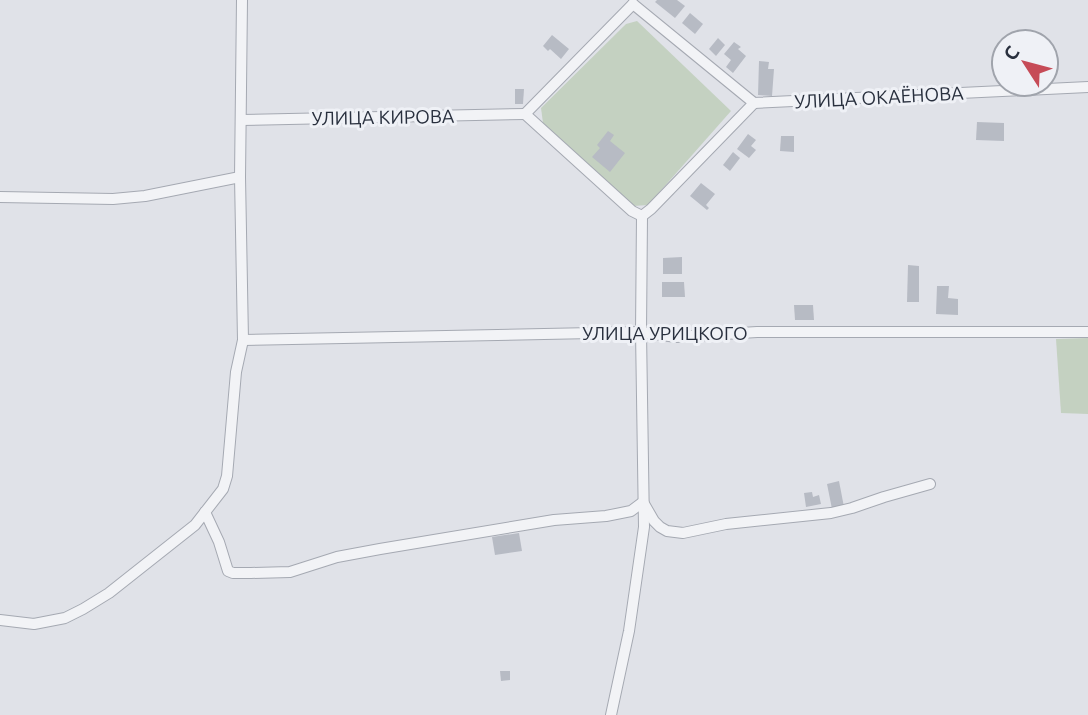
<svg xmlns="http://www.w3.org/2000/svg" width="1088" height="715" viewBox="0 0 1088 715" font-family="Ubuntu,sans-serif">
<style>
.green{fill:#c4d1c1}
.building{fill:#b7bbc4}
.lines{fill:none;stroke-linecap:round;stroke-linejoin:round}
.minor-casing{stroke:#a5a9b2;stroke-width:12}
.minor{stroke:#f2f3f6;stroke-width:10}
.labels{text-anchor:middle;stroke-width:6;stroke-linejoin:round;paint-order:stroke}
.street-label{font-size:19px;fill:#29303e;stroke:#eff1f6}
</style>
<rect width="100%" height="100%" fill="#e0e2e8"/>
<g class="green">
<polygon points="637,21 731,111 648,205 633,206 543,123 541,108 626,24"/>
<polygon points="1088,338 1088,414 1061,413 1056,339"/>
</g>
<g class="building">
<polygon points="657,0 677,0 685,6 675,18 655,2"/>
<polygon points="690,13 703,24 695,34 682,23"/>
<polygon points="552,35 569,49 561,59 550,49 548,51 543,46"/>
<polygon points="718,38 725,45 716,56 709,49"/>
<polygon points="734,42 741,47 738,49 746,56 733,73 726,67 731,60 724,54"/>
<polygon points="759,61 769,62 768,69 774,69 772,96 758,95"/>
<polygon points="515,89 524,89 523,104 515,104"/>
<polygon points="977,122 1004,123 1004,141 976,140"/>
<polygon points="608,131 614,135 610,141 625,153 610,172 592,157 600,148 597,145"/>
<polygon points="748,134 756,140 751,146 756,150 749,158 737,149"/>
<polygon points="781,136 794,136 794,152 780,151"/>
<polygon points="733,152 740,158 730,171 723,165"/>
<polygon points="701,183 715,194 706,205 709,208 707,210 690,196"/>
<polygon points="682,257 682,274 663,274 663,258"/>
<polygon points="908,265 919,266 919,302 907,302"/>
<polygon points="662,282 684,282 685,297 662,297"/>
<polygon points="937,286 949,286 948,298 958,299 958,315 936,314"/>
<polygon points="794,305 813,305 814,320 795,320"/>
<polygon points="839,481 844,507 832,509 827,484"/>
<polygon points="812,492 813,497 819,495 821,504 806,507 804,493"/>
<polygon points="519,533 522,551 495,555 492,537"/>
<polygon points="500,671 510,671 510,680 501,681"/>
</g>
<g class="lines">
<defs>
<g id="minor">
<polyline points="754,103 1088,87"/>
<polyline points="525,114 632,211 642,216 651,209 754,103 633,4"/>
<polyline points="525,114 633,4"/>
<polyline points="241,120 525,114"/>
<polyline points="0,197 113,199 145,196 240,177"/>
<polyline points="243,340 641,332 676,337 757,332 1088,332"/>
<polyline points="205,512 219,542 228,571 233,573 251,573 290,572 337,557 380,549 554,520 606,516 631,511 643,502 654,521 660,527 667,531 683,533 726,524 831,513 852,508 884,497 930,484"/>
<polyline points="0,620 34,624 65,618 83,609 109,593 195,525 223,489 227,476 236,372 243,340 240,177 242,0"/>
<polyline points="611,715 629,631 644,527 641,332 642,216"/>
</g>
</defs>
<use href="#minor" class="minor-casing"/>
<use href="#minor" class="minor"/>
</g>
<g class="labels">
<g class="street-label">
<text transform="translate(879 97) rotate(-3)" y="7">УЛИЦА ОКАЁНОВА</text>
<text transform="translate(383 117) rotate(-1)" y="7">УЛИЦА КИРОВА</text>
<text x="665" y="340">УЛИЦА УРИЦКОГО</text>
</g>
</g>
<g transform="translate(1025 63) rotate(306)"><circle r="33" fill="#eff1f6" stroke="#a0a4ac" stroke-width="2"/>
<path d="M0-5L12 26L0 18L-12 26Z" fill="#c64b57"/>
<text y="-10" font-size="19" font-weight="bold" text-anchor="middle" fill="#29303e">С</text>
</g>
</svg>
